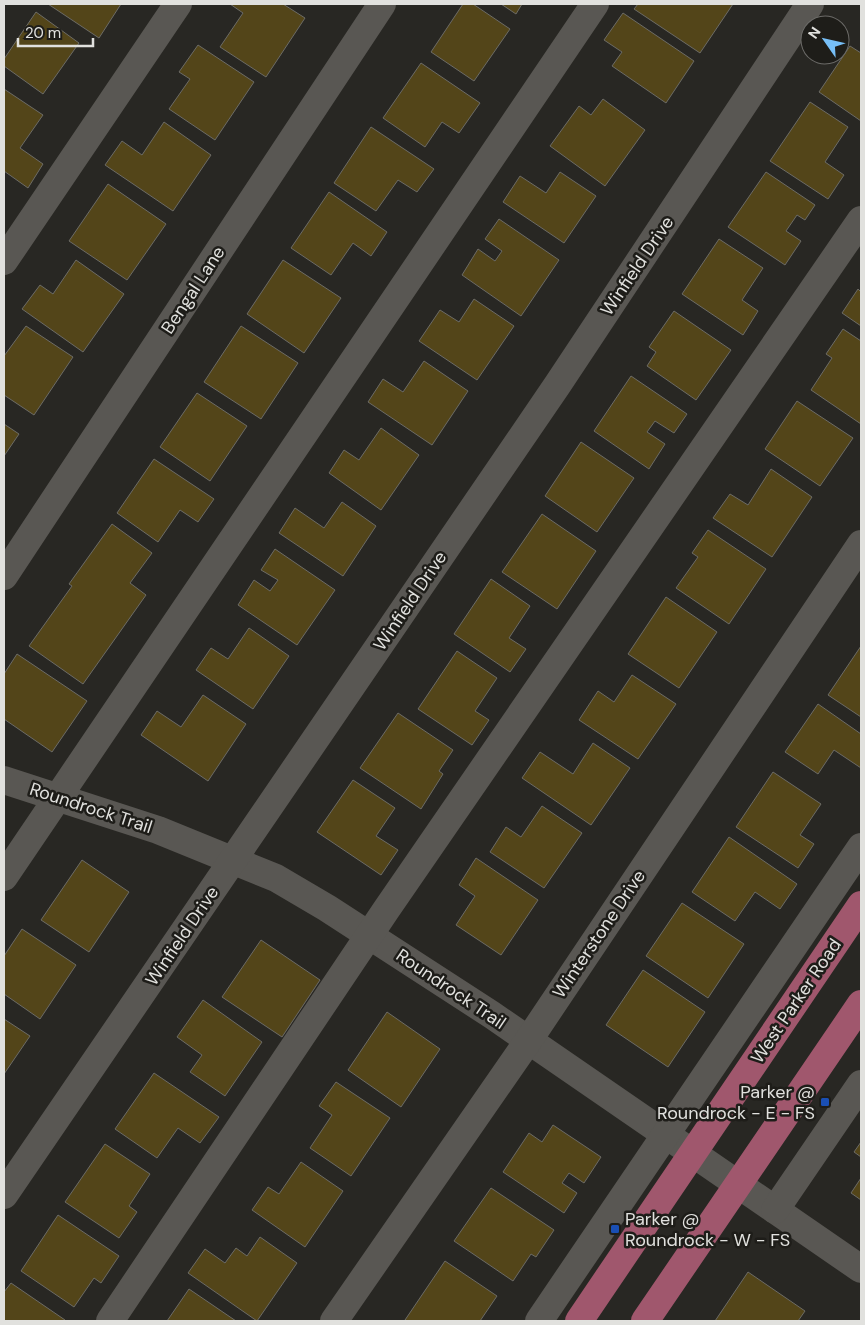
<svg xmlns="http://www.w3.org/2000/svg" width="865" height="1325" viewBox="0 0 865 1325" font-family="'DM Sans',sans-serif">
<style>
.building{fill:#534519;stroke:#6c6b66}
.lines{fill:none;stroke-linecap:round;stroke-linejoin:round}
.minor{stroke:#595753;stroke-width:28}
.major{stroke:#a0576d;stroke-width:28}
.transit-dot{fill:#1a4fb4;stroke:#1e1d19;stroke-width:2}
.labels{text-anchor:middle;stroke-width:5;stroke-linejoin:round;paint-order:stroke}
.street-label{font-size:18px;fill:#e1e1de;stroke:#1e1d19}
.poi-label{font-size:18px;fill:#e1e1de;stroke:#1e1d19;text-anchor:end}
</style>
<rect width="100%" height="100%" fill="#282723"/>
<g class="building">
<polygon points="48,4 121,4 99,38"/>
<polygon points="230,4 283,4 305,18 266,77 220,47 243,13"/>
<polygon points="463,4 473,4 510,29 474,81 431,52"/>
<polygon points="501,4 522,4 516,14"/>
<polygon points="638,4 733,4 700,53 634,9"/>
<polygon points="36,12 79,43 43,94 4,66 4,59"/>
<polygon points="623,13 694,61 666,103 612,66 622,52 604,40"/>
<polygon points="198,45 254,82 215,140 169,109 190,79 179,72"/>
<polygon points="850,46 861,53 861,121 819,92"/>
<polygon points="421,63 480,103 459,133 442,122 425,147 383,118"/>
<polygon points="4,89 43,115 20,148 43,164 28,188 4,171"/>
<polygon points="603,99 645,130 605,186 550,146 579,106 591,115"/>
<polygon points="810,102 848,127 825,162 844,175 828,199 770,161"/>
<polygon points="164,122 211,155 173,211 105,165 122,141 142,155"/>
<polygon points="371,127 434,169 417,192 398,180 376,211 334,183"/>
<polygon points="560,172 596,196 564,243 503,202 520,176 546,193"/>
<polygon points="766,172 815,205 805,220 797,215 786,231 801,241 785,265 728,227"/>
<polygon points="108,184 166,224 127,280 69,241"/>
<polygon points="329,192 387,232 371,256 353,243 331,275 291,248"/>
<polygon points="499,219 559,260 521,316 462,275 478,249 495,261 502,251 485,239"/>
<polygon points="719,239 763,268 742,300 758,311 743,335 682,294"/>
<polygon points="76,260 124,294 83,352 22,309 40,285 53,294"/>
<polygon points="283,260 341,298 304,353 247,314"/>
<polygon points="858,289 861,292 861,326 842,313"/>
<polygon points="474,299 514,326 477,380 419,341 440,310 459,322"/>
<polygon points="674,311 731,350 696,400 647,366 656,352 649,347"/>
<polygon points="26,326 73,357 34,415 4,395 4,356"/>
<polygon points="241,326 298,363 261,419 204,382"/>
<polygon points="843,329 861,341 861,424 811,390 832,358 826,354"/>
<polygon points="424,361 468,391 432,445 368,402 383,379 403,392"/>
<polygon points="631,376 687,414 674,433 655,421 647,432 665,444 649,469 594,431"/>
<polygon points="197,393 247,426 210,481 160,447"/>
<polygon points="797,401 853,438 820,486 765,449"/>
<polygon points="4,424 19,434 4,456"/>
<polygon points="381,428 419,455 381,510 329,473 344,450 359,460"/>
<polygon points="581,442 634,478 597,532 545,496"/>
<polygon points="154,459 214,499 198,522 180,510 158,542 117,513"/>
<polygon points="771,469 812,497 772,557 713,518 730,494 748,505"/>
<polygon points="342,502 376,526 343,576 279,533 295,508 324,528"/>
<polygon points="542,514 596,551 557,609 502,572"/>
<polygon points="112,524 152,553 130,583 146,595 83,684 29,646 72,586 69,584"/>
<polygon points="708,530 766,569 729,624 676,588 698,557 692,553"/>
<polygon points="275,549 335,590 297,645 238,605 254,580 270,591 278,580 261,570"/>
<polygon points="491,579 530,606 509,638 526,649 510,672 454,634"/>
<polygon points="666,597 717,632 679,688 628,654"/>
<polygon points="249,628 289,656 253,709 196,670 211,648 228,659"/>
<polygon points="861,646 861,717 828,695"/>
<polygon points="457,651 497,678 475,711 489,720 472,745 418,709"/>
<polygon points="17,654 87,701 52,752 4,719 4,674"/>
<polygon points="632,675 676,704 638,759 579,720 598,691 614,702"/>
<polygon points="203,695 246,724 208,781 141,735 157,711 181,727"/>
<polygon points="818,704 861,734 861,768 834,750 818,774 785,752"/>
<polygon points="398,713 453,750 439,771 443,774 421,809 360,768"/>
<polygon points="593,743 630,768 591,825 522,778 540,752 573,774"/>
<polygon points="773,772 821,804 800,835 814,844 798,868 736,827"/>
<polygon points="353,780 395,808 376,836 398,850 381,875 317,832"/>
<polygon points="542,806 582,833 544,888 490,852 506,827 521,837"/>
<polygon points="729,837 797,884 780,909 755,892 735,921 692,892"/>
<polygon points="476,858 538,900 501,955 456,925 475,896 459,885"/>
<polygon points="82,860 129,892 89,952 41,920"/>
<polygon points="682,903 744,944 708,998 646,956"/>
<polygon points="22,929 76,965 40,1019 4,994 4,956"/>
<polygon points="261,940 320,980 282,1037 222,997"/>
<polygon points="643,970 705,1012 668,1067 606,1025"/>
<polygon points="203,1000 262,1042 225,1096 190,1072 202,1055 177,1037"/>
<polygon points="387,1012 440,1049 401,1107 348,1070"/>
<polygon points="4,1019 30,1036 4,1074"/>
<polygon points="154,1073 219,1117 200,1143 178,1128 157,1158 115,1129"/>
<polygon points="336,1082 390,1118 351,1176 310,1148 332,1115 319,1106"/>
<polygon points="553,1125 601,1157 584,1183 569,1173 562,1183 577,1193 564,1213 503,1172 529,1133 542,1142"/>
<polygon points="861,1142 861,1157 854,1152"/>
<polygon points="105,1144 150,1174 129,1206 137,1212 119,1238 65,1202"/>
<polygon points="301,1162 343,1191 305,1247 252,1210 268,1187 279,1194"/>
<polygon points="861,1178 861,1200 851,1193"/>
<polygon points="491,1188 554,1230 536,1257 531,1254 513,1281 454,1241"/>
<polygon points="58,1215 119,1256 101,1283 94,1278 74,1307 21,1271"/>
<polygon points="260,1237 297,1263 257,1321 188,1273 205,1249 225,1263 236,1248 247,1256"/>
<polygon points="445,1261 497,1296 480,1321 408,1321 405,1320"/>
<polygon points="748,1272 805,1311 798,1321 715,1321"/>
<polygon points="11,1283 65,1320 64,1321 4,1321 4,1292"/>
<polygon points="189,1289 236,1321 167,1321"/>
</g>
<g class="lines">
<g class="minor">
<polyline points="4,261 178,4"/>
<polyline points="4,576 382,4"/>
<polyline points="4,780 158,830 276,878 327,908 492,1015 861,1269"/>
<polyline points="4,877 595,4"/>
<polyline points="4,1195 558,384 810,4"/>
<polyline points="775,1210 861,1084"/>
<polyline points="110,1321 386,910 861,220"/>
<polyline points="334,1321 528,1041 861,544"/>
<polyline points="539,1321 861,847"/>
</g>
<g class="major">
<polyline points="579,1321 861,905"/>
<polyline points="645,1321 861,1004"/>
</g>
</g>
<g class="transit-dot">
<rect x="820" y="1097" width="10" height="10" rx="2.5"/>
<rect x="610" y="1224" width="10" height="10" rx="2.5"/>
</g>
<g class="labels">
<g class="street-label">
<text transform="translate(637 266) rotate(-56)" y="6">Winfield Drive</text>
<text transform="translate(193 290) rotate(-57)" y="6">Bengal Lane</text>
<text transform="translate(410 601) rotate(-56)" y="6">Winfield Drive</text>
<text transform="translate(91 808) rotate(18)" y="6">Roundrock Trail</text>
<text transform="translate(599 934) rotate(-56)" y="6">Winterstone Drive</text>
<text transform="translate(182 936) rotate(-56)" y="6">Winfield Drive</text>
<text transform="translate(451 989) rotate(34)" y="6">Roundrock Trail</text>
<text transform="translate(796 1001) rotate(-56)" y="6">West Parker Road</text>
</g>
<g class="poi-label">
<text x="815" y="1098">Parker @<tspan x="815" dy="21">Roundrock - E - FS</tspan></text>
<text x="625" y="1225" text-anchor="start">Parker @<tspan x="625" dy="21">Roundrock - W - FS</tspan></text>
</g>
</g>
<rect width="865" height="1325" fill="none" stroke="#e1e1de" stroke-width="10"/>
<g transform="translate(825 40) rotate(304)"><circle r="24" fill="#1e1d19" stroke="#6c6b68"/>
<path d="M0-4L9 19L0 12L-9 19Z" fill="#77bff7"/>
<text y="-8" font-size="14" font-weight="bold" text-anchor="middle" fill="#e1e1de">N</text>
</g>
<path d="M18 38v8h75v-8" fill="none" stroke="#e1e1de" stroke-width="2.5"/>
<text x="25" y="38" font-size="15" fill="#e1e1de" stroke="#1e1d19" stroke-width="4" paint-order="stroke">20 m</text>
</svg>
